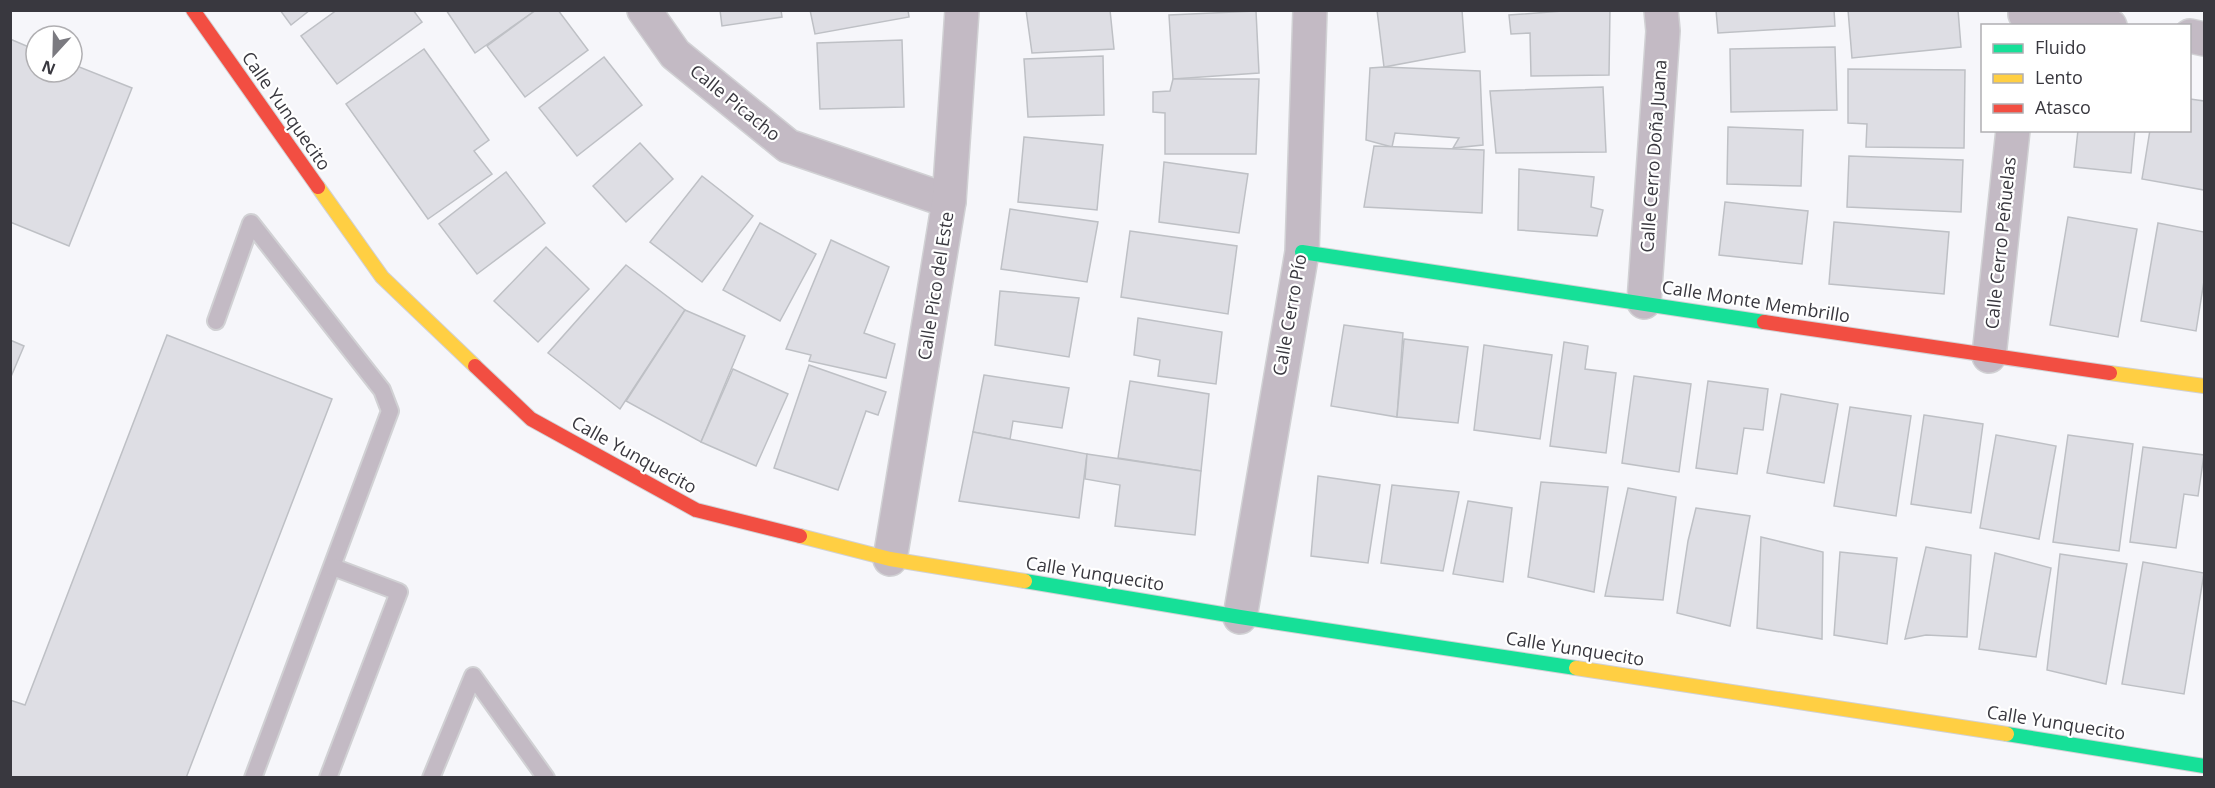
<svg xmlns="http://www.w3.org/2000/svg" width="2215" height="788" viewBox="0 0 2215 788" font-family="'Open Sans',sans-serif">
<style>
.building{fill:#dedee4;stroke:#bec0c5;stroke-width:1.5}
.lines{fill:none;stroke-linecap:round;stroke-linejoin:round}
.lane-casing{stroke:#d1d1d4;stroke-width:20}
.street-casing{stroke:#d1d1d4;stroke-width:36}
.fast-casing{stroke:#d1d1d4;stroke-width:16}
.slow-casing{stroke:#d1d1d4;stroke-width:16}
.jam-casing{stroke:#d1d1d4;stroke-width:16}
.lane{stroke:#c3bac4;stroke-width:16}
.street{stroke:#c3bac4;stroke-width:33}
.fast{stroke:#16e098;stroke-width:14}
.slow{stroke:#ffcf43;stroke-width:14}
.jam{stroke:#f24e42;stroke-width:14}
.labels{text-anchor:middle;stroke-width:4.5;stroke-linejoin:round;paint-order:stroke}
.street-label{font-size:18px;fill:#39383f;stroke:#fff}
</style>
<rect width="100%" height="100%" fill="#f6f6fa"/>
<g class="building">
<polygon points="280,10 310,10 291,25"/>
<polygon points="337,10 413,10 422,22 337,84 301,36"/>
<polygon points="446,10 536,10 475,53"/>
<polygon points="536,10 558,10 588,50 525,97 487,46"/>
<polygon points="720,10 781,10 782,17 722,26"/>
<polygon points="810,10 908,10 909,17 815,34"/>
<polygon points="1026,10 1110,10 1114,49 1032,53"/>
<polygon points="1377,10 1462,10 1465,52 1384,67"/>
<polygon points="1576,10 1610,10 1609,75 1531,76 1530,33 1511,34 1509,15"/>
<polygon points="1716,10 1834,10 1835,26 1718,33"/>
<polygon points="1848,10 1958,10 1961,47 1852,58"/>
<polygon points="1256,11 1259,73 1173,79 1169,15"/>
<polygon points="10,39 36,50 36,72 72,72 72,64 132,88 69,246 10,222"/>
<polygon points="902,40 904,107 820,109 817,43"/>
<polygon points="1835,47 1837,110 1731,112 1730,49"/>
<polygon points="424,49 489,140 474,151 492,174 428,219 346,104"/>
<polygon points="1103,56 1104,115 1028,117 1024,59"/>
<polygon points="604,57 642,105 577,156 539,108"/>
<polygon points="1384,67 1480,71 1483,145 1453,148 1459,138 1395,133 1392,147 1366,140 1370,68"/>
<polygon points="1848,69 1965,70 1964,148 1866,147 1867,124 1848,123"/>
<polygon points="1173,79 1259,79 1256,154 1165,154 1165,113 1153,112 1153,92 1170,91"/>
<polygon points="1603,87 1606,152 1496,153 1490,91"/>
<polygon points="2190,99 2204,101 2204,190 2142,179 2150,130 2190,130"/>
<polygon points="1728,127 1803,130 1801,186 1727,184"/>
<polygon points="2078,130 2135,130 2131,173 2074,167"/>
<polygon points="1024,137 1103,145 1097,210 1018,202"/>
<polygon points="640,143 673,179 626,222 593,186"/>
<polygon points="1374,146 1484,150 1482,213 1364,207"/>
<polygon points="1849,156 1963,160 1961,212 1847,207"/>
<polygon points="1164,162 1248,174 1239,233 1159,222"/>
<polygon points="1519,169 1594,177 1591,207 1603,210 1597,236 1518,230"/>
<polygon points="506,172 545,223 477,274 439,224"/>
<polygon points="702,176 753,216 702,282 650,242"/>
<polygon points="1725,202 1808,211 1802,264 1719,255"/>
<polygon points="1010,209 1098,222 1087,282 1001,269"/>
<polygon points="2068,217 2137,229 2118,337 2050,325"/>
<polygon points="1834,222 1949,232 1944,294 1829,284"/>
<polygon points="760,223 816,254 780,321 723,290"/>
<polygon points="2158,223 2204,232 2204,281 2196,331 2141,321"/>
<polygon points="1130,231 1237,246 1228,314 1121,297"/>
<polygon points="831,240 889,267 864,333 895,344 886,378 809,361 811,355 786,349"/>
<polygon points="546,247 589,289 538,342 494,301"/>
<polygon points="626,265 685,310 620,409 548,353"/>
<polygon points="1000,291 1079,298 1069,357 995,345"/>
<polygon points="685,310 745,336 701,442 626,401"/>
<polygon points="1138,318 1222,332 1216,384 1158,376 1160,360 1134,355"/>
<polygon points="1344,325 1403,333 1397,417 1331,406"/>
<polygon points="167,335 332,399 186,778 10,778 10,700 25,705"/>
<polygon points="1404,339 1468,347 1458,423 1397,417"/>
<polygon points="10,340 24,346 10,379"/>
<polygon points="1564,342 1588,346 1585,369 1616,373 1606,453 1550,446"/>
<polygon points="1484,345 1552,355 1540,439 1474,430"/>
<polygon points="809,365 886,392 878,415 866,411 838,490 774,468"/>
<polygon points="733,369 788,394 756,466 701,442"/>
<polygon points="984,375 1069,388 1062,428 1013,421 1010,439 973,432"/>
<polygon points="1634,376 1691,384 1679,472 1622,463"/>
<polygon points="1130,381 1209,394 1201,471 1118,458"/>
<polygon points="1708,381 1768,389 1763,430 1744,428 1737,474 1696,468"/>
<polygon points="1781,394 1838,404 1824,483 1767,473"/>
<polygon points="1850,407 1911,416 1896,516 1834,506"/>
<polygon points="1924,415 1983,424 1971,513 1911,504"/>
<polygon points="973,432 1087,454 1079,518 959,501"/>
<polygon points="1996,435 2056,446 2039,539 1980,528"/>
<polygon points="2068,435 2133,444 2119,551 2053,542"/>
<polygon points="2143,447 2204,455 2198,496 2184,494 2176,548 2130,542"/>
<polygon points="1087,454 1201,471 1195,535 1115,526 1120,485 1085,479"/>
<polygon points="1318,476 1380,485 1368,563 1311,556"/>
<polygon points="1541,482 1608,487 1594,592 1528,577"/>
<polygon points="1392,485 1459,492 1443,571 1381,563"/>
<polygon points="1628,488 1676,497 1663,600 1605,596"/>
<polygon points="1468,501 1512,508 1503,582 1453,574"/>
<polygon points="1696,508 1750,516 1730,626 1677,613 1688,541"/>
<polygon points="1761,537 1823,552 1822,639 1757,628"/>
<polygon points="1926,547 1971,555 1967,637 1926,635 1905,639"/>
<polygon points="1840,552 1897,558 1887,644 1834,635"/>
<polygon points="1995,553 2051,568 2036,657 1979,649"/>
<polygon points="2060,554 2127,564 2106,684 2047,670"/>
<polygon points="2143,562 2204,573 2184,694 2122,684"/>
</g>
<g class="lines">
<defs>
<g id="lane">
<polyline points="216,321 251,223 382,390 390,411 253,778"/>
<polyline points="328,778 399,592 333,567"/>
<polyline points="431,778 473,676 546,778"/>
</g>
<g id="street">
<polyline points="644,10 675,54 788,146 949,201"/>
<polyline points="2025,14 2110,26"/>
<polyline points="2190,36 2204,39"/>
<polyline points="1644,302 1663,31 1661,10"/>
<polyline points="1989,356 2013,130"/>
<polyline points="890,559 949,201 962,10"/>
<polyline points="1240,617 1302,252 1310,10"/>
</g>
<g id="fast">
<polyline points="1302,252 1764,322"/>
<polyline points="1025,581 1240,617 1576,668"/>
<polyline points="2007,734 2204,766"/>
</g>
<g id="slow">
<polyline points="318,187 382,277 475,366"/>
<polyline points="2110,373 2204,386"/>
<polyline points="800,536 890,559 1025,581"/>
<polyline points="1576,668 2007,734"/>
</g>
<g id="jam">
<polyline points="193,10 318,187"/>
<polyline points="1764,322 2110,373"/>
<polyline points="475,366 531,419 696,510 800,536"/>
</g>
</defs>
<use href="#lane" class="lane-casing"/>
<use href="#street" class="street-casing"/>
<use href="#fast" class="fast-casing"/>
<use href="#slow" class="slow-casing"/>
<use href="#jam" class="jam-casing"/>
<use href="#lane" class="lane"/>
<use href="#street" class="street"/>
<use href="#fast" class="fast"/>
<use href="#slow" class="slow"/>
<use href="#jam" class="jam"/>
</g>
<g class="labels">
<g class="street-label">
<text transform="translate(735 103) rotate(39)" y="6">Calle Picacho</text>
<text transform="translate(286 111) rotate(55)" y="6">Calle Yunquecito</text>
<text transform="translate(1654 156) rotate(-86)" y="6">Calle Cerro Doña Juana</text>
<text transform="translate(2001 243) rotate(-84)" y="6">Calle Cerro Peñuelas</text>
<text transform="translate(936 286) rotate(-81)" y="6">Calle Pico del Este</text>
<text transform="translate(1756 302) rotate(9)" y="6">Calle Monte Membrillo</text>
<text transform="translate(1290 315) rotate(-80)" y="6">Calle Cerro Pío</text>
<text transform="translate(634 455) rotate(29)" y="6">Calle Yunquecito</text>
<text transform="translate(1095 574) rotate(9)" y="6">Calle Yunquecito</text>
<text transform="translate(1575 649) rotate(9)" y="6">Calle Yunquecito</text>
<text transform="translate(2056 723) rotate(9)" y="6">Calle Yunquecito</text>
</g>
</g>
<rect width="2215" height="788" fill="none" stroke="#39383f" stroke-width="24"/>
<rect x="1981" y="24" width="210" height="108" fill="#ffffff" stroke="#b0afb2" stroke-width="1.5"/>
<rect x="1993" y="44" width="30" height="9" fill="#16e098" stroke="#b0afb2" stroke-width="1.5"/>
<text x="2035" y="54" font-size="18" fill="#39383f">Fluido</text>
<rect x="1993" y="74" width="30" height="9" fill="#ffcf43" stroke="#b0afb2" stroke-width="1.5"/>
<text x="2035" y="84" font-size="18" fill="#39383f">Lento</text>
<rect x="1993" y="104" width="30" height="9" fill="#f24e42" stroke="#b0afb2" stroke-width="1.5"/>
<text x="2035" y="114" font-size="18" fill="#39383f">Atasco</text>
<g transform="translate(54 54) rotate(202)"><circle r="28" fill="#ffffff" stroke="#b0afb2" stroke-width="1.5"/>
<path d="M0-4.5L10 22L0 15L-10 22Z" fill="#7b7a80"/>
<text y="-9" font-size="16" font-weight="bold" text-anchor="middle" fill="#39383f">N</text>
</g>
</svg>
